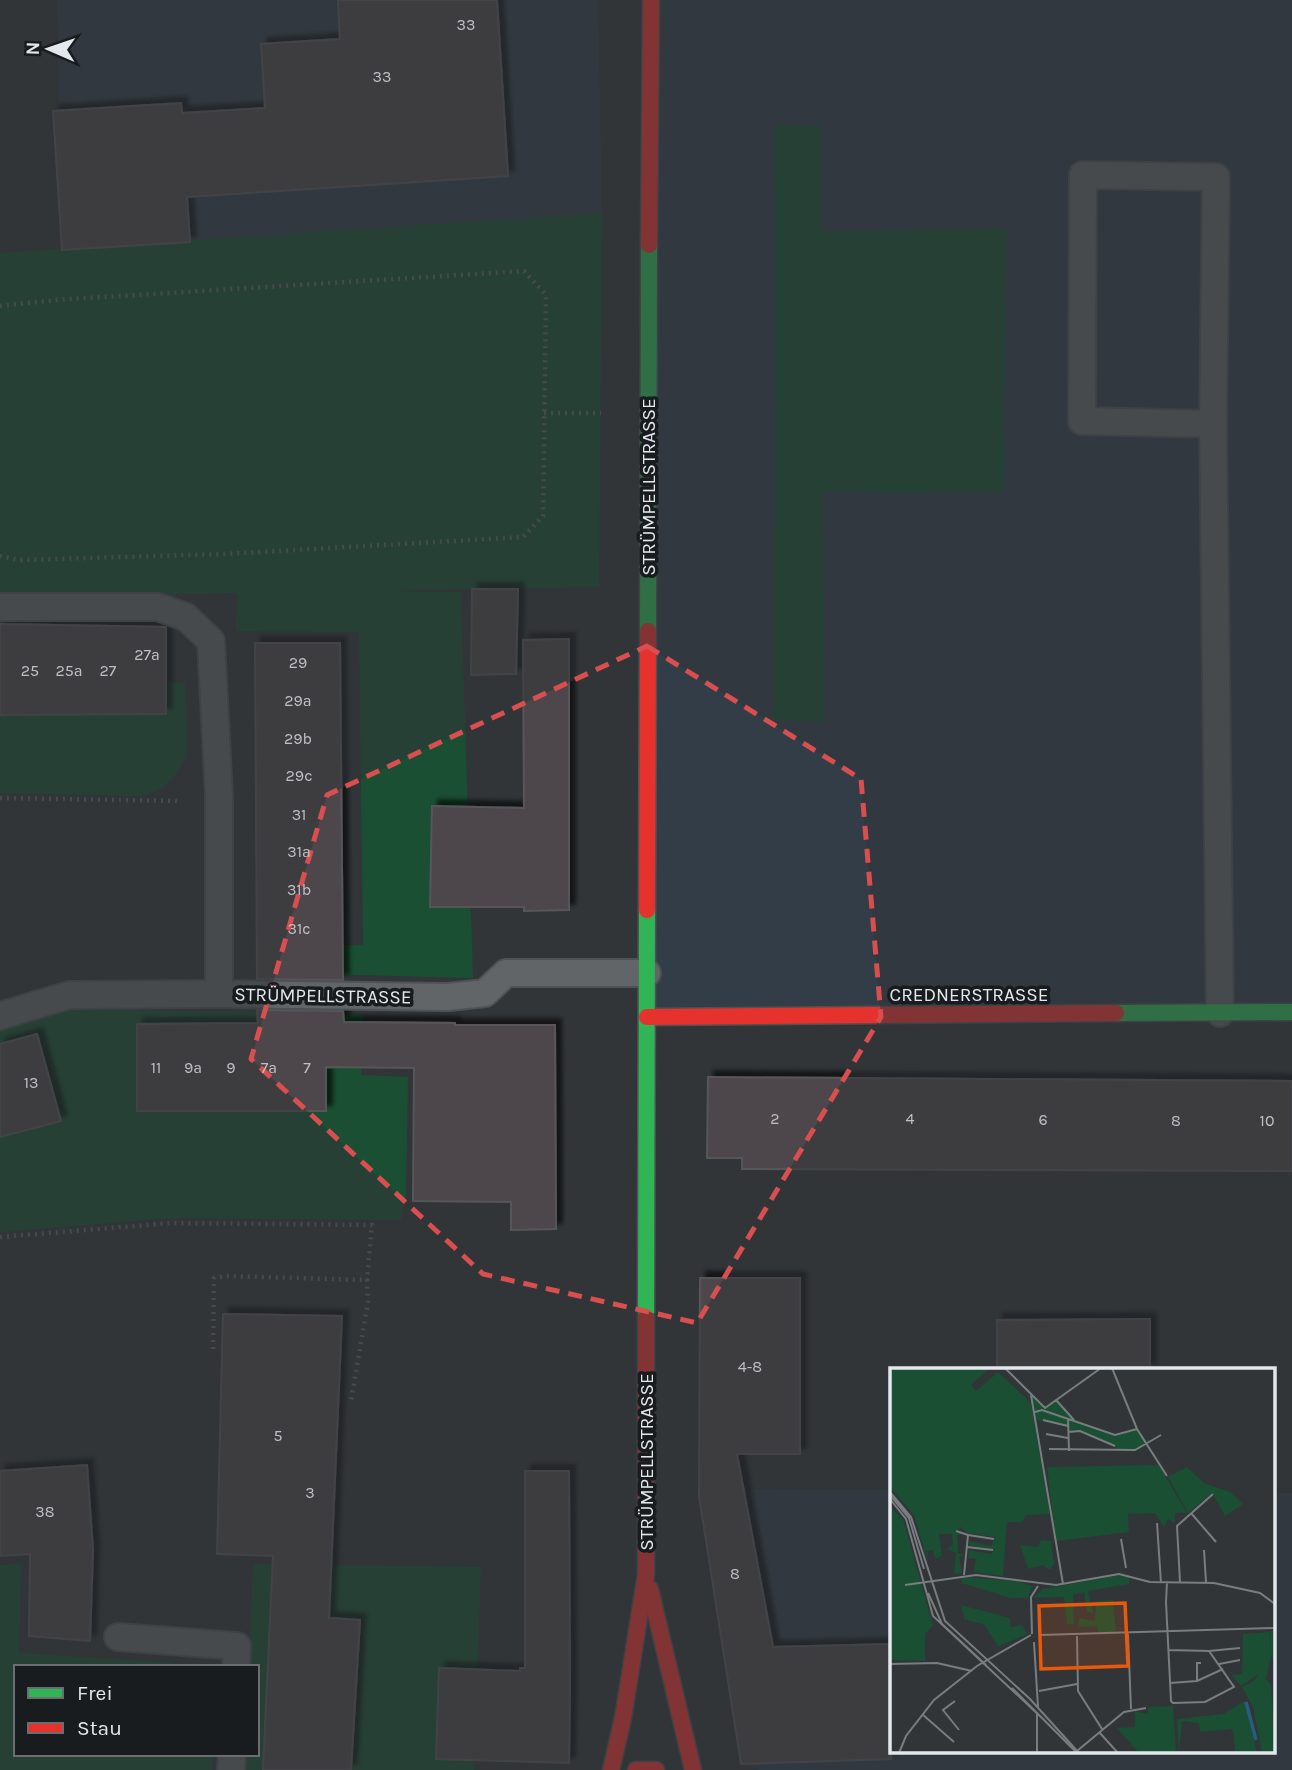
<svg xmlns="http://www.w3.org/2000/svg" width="1292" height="1770" viewBox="0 0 1292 1770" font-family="Karla,sans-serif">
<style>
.built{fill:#333d47}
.green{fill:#1a4f33}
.building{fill:#4d464c;stroke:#565759;stroke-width:2;filter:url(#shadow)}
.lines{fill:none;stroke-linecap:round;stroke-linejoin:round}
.lane-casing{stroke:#4e5155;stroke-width:30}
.fast-casing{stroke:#4e5155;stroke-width:19}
.jam-casing{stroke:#4e5155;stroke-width:19}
.path{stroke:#616466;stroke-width:4.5;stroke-dasharray:2 5;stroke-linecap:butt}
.lane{stroke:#616567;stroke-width:26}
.fast{stroke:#30b455;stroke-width:16}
.jam{stroke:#e5322d;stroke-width:16}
.marked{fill:none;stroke:#d94e4f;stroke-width:5;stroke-dasharray:14 9;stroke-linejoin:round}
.labels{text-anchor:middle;stroke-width:7;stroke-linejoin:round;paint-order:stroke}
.number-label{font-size:16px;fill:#bec0c4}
.street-label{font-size:19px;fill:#e3e8ec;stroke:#191c1f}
.inset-river{fill:none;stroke:#265d81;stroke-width:3.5}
.inset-road{fill:none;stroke:#787d80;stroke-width:2}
.view{fill:#e8590c;fill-opacity:0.15;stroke:#e8590c;stroke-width:3.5}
.inset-edge{fill:none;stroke:#e3e8ec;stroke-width:3.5}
</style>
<defs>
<filter id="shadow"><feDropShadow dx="6" dy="-6" stdDeviation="2" flood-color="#0009"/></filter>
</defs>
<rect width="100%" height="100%" fill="#313538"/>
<g class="built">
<polygon points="57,0 598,0 602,213 62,250"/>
<polygon points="651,0 1292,0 1292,1012 647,1017"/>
<polygon points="697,1489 891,1490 891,1751 1273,1751 1273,1493 1292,1493 1292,1770 760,1770 741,1764"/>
</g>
<g class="green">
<polygon points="775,125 821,126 822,231 1007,228 1004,493 823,492 824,722 773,720"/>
<polygon points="602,213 599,587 379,591 461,592 473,978 282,973 283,946 363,945 359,632 236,631 237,593 0,598 0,253"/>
<polygon points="185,682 187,740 186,757 177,773 162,789 141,796 0,793 0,715 166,714 166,683"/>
<polygon points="72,1009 363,1015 361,1075 408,1077 406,1195 401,1220 169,1218 0,1232 0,1029"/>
<polygon points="21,1564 19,1653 219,1666 16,1667 16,1754 213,1754 212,1770 0,1770 0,1565"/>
<polygon points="253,1564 481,1567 474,1770 244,1770 245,1754 257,1754 257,1667 249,1667"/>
</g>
<g class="building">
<polygon points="338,0 497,0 508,176 187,197 190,242 62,250 53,111 181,103 182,113 265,108 261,44 340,39"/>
<polygon points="472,589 518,589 516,674 471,675"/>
<polygon points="0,624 166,627 166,714 0,715"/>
<polygon points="569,639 569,910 524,911 524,907 430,907 432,806 524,808 523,640"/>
<polygon points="255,643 340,643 343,980 257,979"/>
<polygon points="257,1010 343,1011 344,1022 455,1023 455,1025 555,1025 556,1229 511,1230 511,1202 413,1201 414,1068 326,1067 326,1111 137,1111 137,1024 258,1023"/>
<polygon points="37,1034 61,1121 0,1137 0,1044"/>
<polygon points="708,1077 1292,1081 1292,1171 742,1169 742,1158 707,1158"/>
<polygon points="700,1278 800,1278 800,1454 737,1454 773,1647 891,1644 891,1759 741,1764 699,1496"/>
<polygon points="223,1314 342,1316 329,1618 360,1620 351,1770 263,1770 273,1556 217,1554"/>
<polygon points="1150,1319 1150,1369 997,1369 997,1320"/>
<polygon points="87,1465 93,1550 90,1641 29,1636 30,1554 0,1556 0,1471"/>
<polygon points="525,1471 569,1471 570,1686 569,1763 436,1759 439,1668 520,1671 520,1668 525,1668"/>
</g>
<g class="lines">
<defs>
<g id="lane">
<polygon points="1083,175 1216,177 1213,424 1082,421"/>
<polyline points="1213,424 1220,1013"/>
<polyline points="0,607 158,607 186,617 211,641 219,796 219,994"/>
<polyline points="0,1016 69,995 219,994 448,997 485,993 506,973 647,973"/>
<polyline points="118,1637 237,1646 236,1667"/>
<polyline points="231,1770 232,1754"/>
</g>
<g id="fast">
<polyline points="648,631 649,245"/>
<polyline points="1116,1013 1292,1012"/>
<polyline points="646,1318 647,910"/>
</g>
<g id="jam">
<polyline points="649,245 651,0"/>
<polyline points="647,910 648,631"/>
<polyline points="647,1017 1116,1013"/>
<polyline points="650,1589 693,1770"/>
<polyline points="611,1770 623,1718 646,1574 646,1318"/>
<polyline points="636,1770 656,1770"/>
</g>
</defs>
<use href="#lane" class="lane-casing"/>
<use href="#fast" class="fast-casing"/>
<use href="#jam" class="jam-casing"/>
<g class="path">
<polyline points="0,306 55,300 524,271 546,295 543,516 523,537 225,554 20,560 0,556"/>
<polyline points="544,413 601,413"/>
<polyline points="0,798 178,801"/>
<polyline points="0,1237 172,1223 372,1225 367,1280"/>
<polyline points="213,1349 214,1278 226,1276 367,1280 368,1302 351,1401"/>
</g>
<use href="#lane" class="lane"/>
<use href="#fast" class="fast"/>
<use href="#jam" class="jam"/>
</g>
<path d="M0 0H1292V1770H0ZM 647,646 L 861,779 L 881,1017 L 697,1323 L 483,1274 L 251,1059 L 327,795 Z" fill="#313538" fill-opacity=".55" fill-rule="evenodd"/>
<path class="marked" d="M 647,646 L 861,779 L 881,1017 L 697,1323 L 483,1274 L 251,1059 L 327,795 Z"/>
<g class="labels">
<g class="number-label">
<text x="466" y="30">33</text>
<text x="382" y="82">33</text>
<text x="147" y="660">27a</text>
<text x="298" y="668">29</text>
<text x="30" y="676">25</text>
<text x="69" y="676">25a</text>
<text x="108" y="676">27</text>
<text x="298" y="706">29a</text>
<text x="298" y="744">29b</text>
<text x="299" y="781">29c</text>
<text x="299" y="820">31</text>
<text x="299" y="857">31a</text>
<text x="299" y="895">31b</text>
<text x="299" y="934">31c</text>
<text x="156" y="1073">11</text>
<text x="193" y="1073">9a</text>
<text x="231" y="1073">9</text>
<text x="269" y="1073">7a</text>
<text x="307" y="1073">7</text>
<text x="31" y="1088">13</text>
<text x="775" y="1124">2</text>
<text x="910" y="1124">4</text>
<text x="1043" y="1125">6</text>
<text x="1176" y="1126">8</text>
<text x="1267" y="1126">10</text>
<text x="750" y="1372">4-8</text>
<text x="278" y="1441">5</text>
<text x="310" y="1498">3</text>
<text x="45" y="1517">38</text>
<text x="735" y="1579">8</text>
</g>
<g class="street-label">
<text transform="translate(648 487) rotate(-90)" y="7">STRÜMPELLSTRASSE</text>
<text x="969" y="1001">CREDNERSTRASSE</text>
<text transform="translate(323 995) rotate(1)" y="7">STRÜMPELLSTRASSE</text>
<text transform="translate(646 1462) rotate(-90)" y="7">STRÜMPELLSTRASSE</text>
</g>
</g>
<g transform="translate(890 1368)">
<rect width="385" height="385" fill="#313538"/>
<path d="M 0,0 L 100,0 L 81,17 L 86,23 L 108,4 L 141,35 L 160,146 L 136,147 L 132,154 L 117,154 L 113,208 L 84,204 L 86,191 L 78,190 L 79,182 L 102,186 L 103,183 L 79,177 L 80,173 L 101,178 L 105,169 L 77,165 L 71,159 L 65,164 L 73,166 L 67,167 L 68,186 L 75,186 L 69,189 L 72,205 L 64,206 L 66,185 L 57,181 L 63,176 L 62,166 L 49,166 L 52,188 L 45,191 L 43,182 L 37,183 L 38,194 L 24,147 L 0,119 ZM 141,27 L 155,40 L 166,32 L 185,52 L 225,67 L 247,61 L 258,76 L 245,82 L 225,82 L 225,78 L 190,63 L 178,64 L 178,58 L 147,52 ZM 269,97 L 297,145 L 285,145 L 285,155 L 278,151 L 274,159 L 265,145 L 238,146 L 239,164 L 166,173 L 157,99 ZM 297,99 L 314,115 L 340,124 L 353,136 L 335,148 L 322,125 L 298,145 L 278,109 ZM 0,139 L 13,151 L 43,257 L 35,266 L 35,293 L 0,292 ZM 151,172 L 161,173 L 164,195 L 160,202 L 153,197 L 138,201 L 130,177 L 148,179 ZM 225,208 L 239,209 L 239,216 L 198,223 L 203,245 L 197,244 L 194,224 L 183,227 L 184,256 L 177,256 L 174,229 L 143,230 L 153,221 ZM 72,209 L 127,213 L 142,218 L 138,230 L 121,230 L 71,215 ZM 223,232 L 226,264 L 208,265 L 207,258 L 189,259 L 189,250 L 205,253 L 206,233 ZM 71,237 L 120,250 L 120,259 L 132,257 L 137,266 L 108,279 L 95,257 L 74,251 ZM 385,262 L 385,296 L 381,287 L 376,311 L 381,317 L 385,385 L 372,385 L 363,339 L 352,319 L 365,312 L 368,306 L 351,318 L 342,307 L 352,306 L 353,266 L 379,264 L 381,285 L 380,264 ZM 355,333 L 367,385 L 345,385 L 343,361 L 310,364 L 309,355 L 292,353 L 289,385 L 287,351 L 333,346 ZM 283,338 L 286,385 L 249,385 L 227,360 L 245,359 L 245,343 L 257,346 L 259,339 Z" fill="#1a4f33"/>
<path class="inset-river" d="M 356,334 L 366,372"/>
<path class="inset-road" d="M 115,0 L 155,40 L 211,0M 222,0 L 247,61 L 277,108M 141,27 L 173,216M 166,32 L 184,52M 145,44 L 152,42 L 225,67 L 247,61M 178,50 L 179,83M 153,52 L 178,58M 178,64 L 190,63 L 225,78M 156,66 L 178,70M 159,81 L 245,82 L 271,67M 0,124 L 21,149 L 55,253 L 140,331 L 189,385M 0,127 L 19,150 L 34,201M 0,131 L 16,151 L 43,248 L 152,350M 301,145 L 326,174M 267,155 L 271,215M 66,163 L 78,167 L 74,207M 78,167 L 104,171M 231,171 L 236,200M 77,179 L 103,182M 314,182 L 316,214M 277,214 L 276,234 L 281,333 L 283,335 L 315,334 L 344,319 L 319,283 L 279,282M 290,214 L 287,158 L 323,126M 15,217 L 86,207 L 166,217 L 229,206 L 260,214 L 324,215 L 370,225 L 385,236M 38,225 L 52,256 L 96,297M 142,266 L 141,229 L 148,218M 238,266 L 241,341M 150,267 L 385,260M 187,268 L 188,323 L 212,361M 144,274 L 148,339M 319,283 L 350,280M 0,296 L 47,295 L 82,303M 329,296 L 350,292M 307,313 L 307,295 L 311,295M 280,315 L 307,313 L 333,301M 122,320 L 187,385M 149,323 L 187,316M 65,333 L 53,342 L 69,362M 147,345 L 147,385M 32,346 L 64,374M 209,364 L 228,385M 187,383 L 234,344 L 256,340M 9,385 L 16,368 L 44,332 L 87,298 L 141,267"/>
<path class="view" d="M 235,235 L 238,298 L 151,301 L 149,238 Z"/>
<rect width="385" height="385" class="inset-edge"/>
</g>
<rect x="14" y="1665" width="245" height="91" fill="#191c1f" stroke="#6a6e71" stroke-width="2"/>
<rect x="28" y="1688" width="35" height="10" fill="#30b455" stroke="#6a6e71" stroke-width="2"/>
<text x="77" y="1700" font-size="21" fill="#e3e8ec">Frei</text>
<rect x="28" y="1723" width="35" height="10" fill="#e5322d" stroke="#6a6e71" stroke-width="2"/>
<text x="77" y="1735" font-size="21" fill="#e3e8ec">Stau</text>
<g transform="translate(49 49) rotate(272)" stroke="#191c1f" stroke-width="5" paint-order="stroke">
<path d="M0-5L12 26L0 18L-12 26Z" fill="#e3e8ec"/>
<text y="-10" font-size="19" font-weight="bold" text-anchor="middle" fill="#e3e8ec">N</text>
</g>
</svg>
